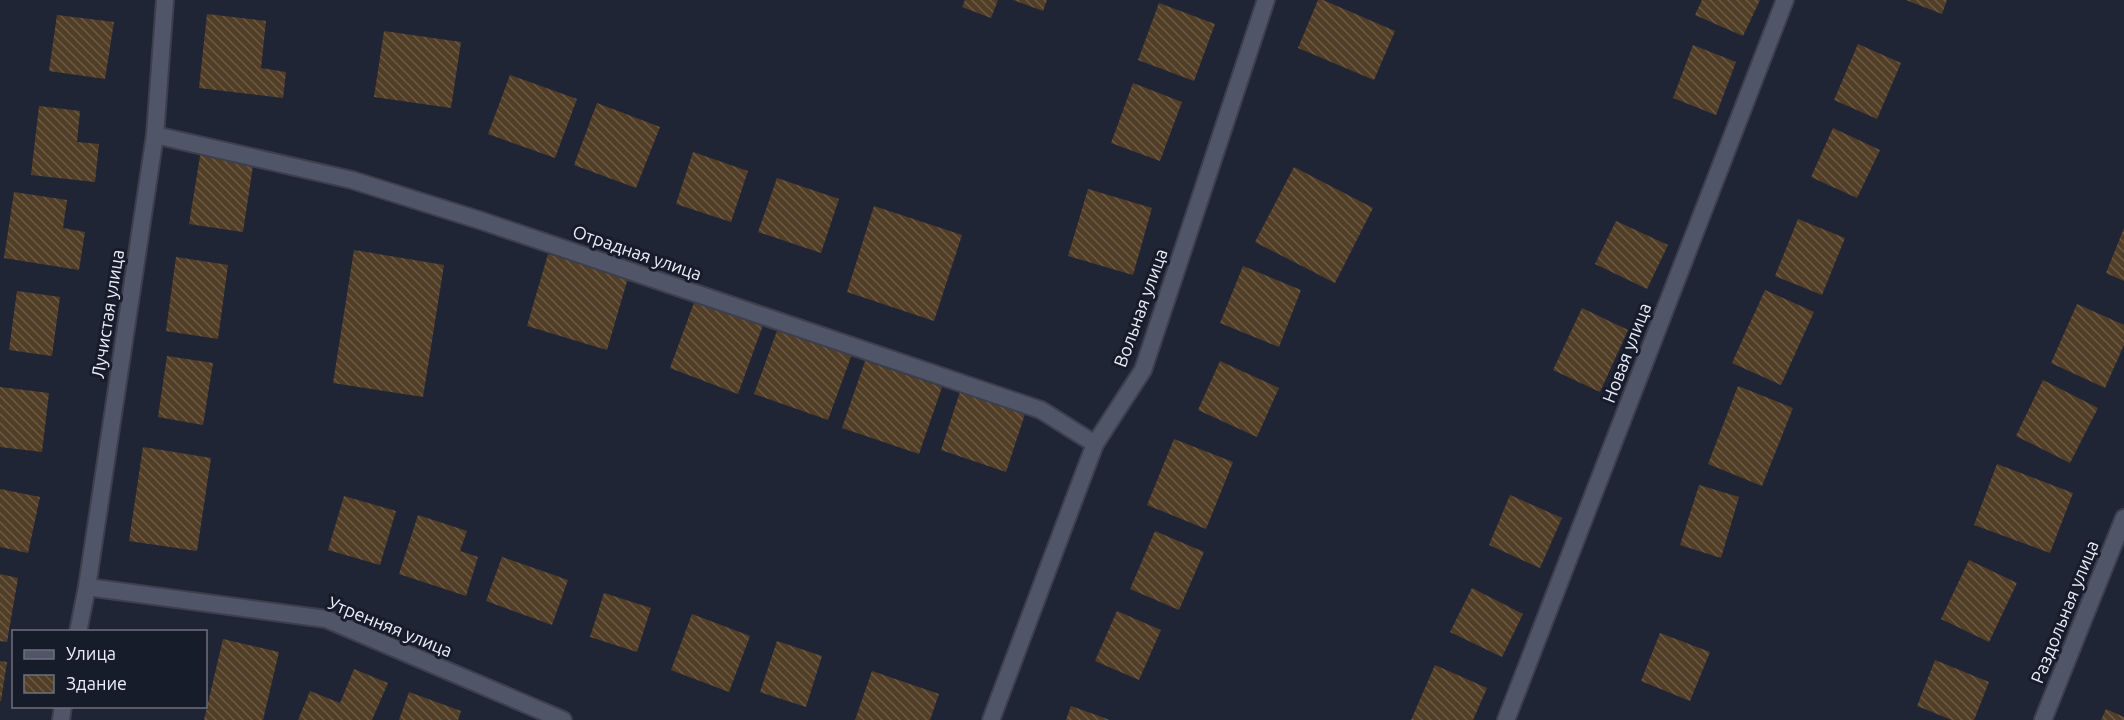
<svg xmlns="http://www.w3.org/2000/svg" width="2124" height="720" viewBox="0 0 2124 720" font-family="Ubuntu,sans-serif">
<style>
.building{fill:url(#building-back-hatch)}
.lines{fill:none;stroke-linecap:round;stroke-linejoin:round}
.minor-casing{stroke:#3c404e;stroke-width:20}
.minor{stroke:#505668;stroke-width:16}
.labels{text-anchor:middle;stroke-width:6;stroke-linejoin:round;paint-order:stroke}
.street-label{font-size:18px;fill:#ebeffa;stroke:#171c2b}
</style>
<defs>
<pattern id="building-back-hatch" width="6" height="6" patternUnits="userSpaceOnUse" patternTransform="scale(1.5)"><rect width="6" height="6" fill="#523e27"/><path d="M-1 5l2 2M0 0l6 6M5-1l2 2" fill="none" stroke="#6b5a47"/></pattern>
</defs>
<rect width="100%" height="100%" fill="#202535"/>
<g class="building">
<polygon points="965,0 998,0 991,18 962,7"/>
<polygon points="1013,0 1047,0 1043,11"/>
<polygon points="1318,0 1323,0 1395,31 1374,80 1298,48"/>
<polygon points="1702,0 1760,0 1743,36 1695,15"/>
<polygon points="1906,0 1947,0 1942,14"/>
<polygon points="1159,3 1215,24 1194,81 1138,60"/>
<polygon points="207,14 266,21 261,68 286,72 283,98 199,88"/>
<polygon points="57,15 114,22 105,79 49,71"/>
<polygon points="384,31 461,42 451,108 374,97"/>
<polygon points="1858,44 1901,63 1877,119 1834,100"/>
<polygon points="1693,45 1736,62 1716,115 1673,98"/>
<polygon points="510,75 577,99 555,158 488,134"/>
<polygon points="1133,83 1182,102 1160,161 1111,143"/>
<polygon points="597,103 660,127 636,188 574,165"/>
<polygon points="39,106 80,111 77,142 99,144 95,182 31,175"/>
<polygon points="1833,128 1880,150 1857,198 1811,177"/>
<polygon points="201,150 254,159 243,232 189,224"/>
<polygon points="693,152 748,171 731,222 676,204"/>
<polygon points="1294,167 1373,208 1335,283 1255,242"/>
<polygon points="777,178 839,199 821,253 758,232"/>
<polygon points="1088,189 1152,208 1133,275 1068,256"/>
<polygon points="14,192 67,200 63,228 85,232 79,270 4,258"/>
<polygon points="874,206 962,235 934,321 847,292"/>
<polygon points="1798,219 1845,238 1822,295 1775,276"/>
<polygon points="1616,221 1668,245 1647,289 1595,264"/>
<polygon points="2124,228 2124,281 2106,273"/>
<polygon points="354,250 444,265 423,397 333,383"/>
<polygon points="548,254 628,278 607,350 527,326"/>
<polygon points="176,257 228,265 218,339 166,331"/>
<polygon points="1243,266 1301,290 1279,347 1220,323"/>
<polygon points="1765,290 1814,312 1781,385 1732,363"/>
<polygon points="17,291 60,297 52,356 9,350"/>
<polygon points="695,300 763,325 738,394 670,368"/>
<polygon points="2077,304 2124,325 2124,345 2105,388 2051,363"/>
<polygon points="1582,308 1628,330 1600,392 1553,370"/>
<polygon points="778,328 852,354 828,420 754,394"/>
<polygon points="167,356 213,363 203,425 158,417"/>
<polygon points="865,361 942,387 919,454 842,428"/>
<polygon points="1220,361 1279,388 1257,437 1198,410"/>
<polygon points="2043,380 2098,408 2070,463 2016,436"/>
<polygon points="1738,386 1793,408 1762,486 1708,464"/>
<polygon points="0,387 49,393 42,452 0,447"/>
<polygon points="960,392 1025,414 1006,472 941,450"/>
<polygon points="1174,439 1233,462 1206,529 1147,505"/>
<polygon points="143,447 211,458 197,551 129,541"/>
<polygon points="1997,464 2073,493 2050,553 1974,525"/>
<polygon points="1699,485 1739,497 1721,558 1680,545"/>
<polygon points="0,489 40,497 28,553 0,547"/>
<polygon points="1510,495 1562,518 1540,568 1489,545"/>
<polygon points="344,496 396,511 380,565 328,550"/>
<polygon points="418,515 467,531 460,551 478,557 466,596 399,574"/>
<polygon points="1155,531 1204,552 1179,610 1130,589"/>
<polygon points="502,557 568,580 552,625 486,601"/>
<polygon points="1969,560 2017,583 1989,642 1941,619"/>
<polygon points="0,574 18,578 7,642 0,641"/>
<polygon points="1472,588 1523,614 1502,657 1450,632"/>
<polygon points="604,593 651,608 637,652 590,637"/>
<polygon points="1117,611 1161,630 1139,680 1095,661"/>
<polygon points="692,614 750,636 729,692 671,670"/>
<polygon points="1660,633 1710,652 1690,701 1641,681"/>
<polygon points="223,639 279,652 263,720 204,720"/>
<polygon points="777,641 822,656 806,707 760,692"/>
<polygon points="1935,660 1989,682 1974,720 1952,720 1917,706"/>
<polygon points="0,661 7,662 1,701 0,701"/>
<polygon points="1435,665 1487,688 1473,720 1411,720"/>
<polygon points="354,669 388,683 372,720 298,720 310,691 340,703"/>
<polygon points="872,671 939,694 930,720 855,720"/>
<polygon points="409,692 461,711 458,720 399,720"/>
<polygon points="1071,706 1110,720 1066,720"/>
<polygon points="2106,709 2124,717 2124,720 2101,720"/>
</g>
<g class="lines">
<defs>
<g id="minor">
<polyline points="155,135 352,180 479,220 1041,410 1095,444"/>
<polyline points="87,587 326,619 563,720"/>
<polyline points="78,632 87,587 155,135 165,0"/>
<polyline points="61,720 63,706"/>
<polyline points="991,720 1095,444 1143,370 1266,0"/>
<polyline points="1506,720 1785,0"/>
<polyline points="2043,720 2124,518"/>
</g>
</defs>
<use href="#minor" class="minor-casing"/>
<use href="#minor" class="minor"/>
</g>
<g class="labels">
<g class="street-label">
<text transform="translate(637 253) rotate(19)" y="6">Отрадная улица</text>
<text transform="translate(1141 308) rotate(-70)" y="6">Вольная улица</text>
<text transform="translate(108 314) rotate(-81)" y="6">Лучистая улица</text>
<text transform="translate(1627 353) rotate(-69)" y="6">Новая улица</text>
<text transform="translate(2065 612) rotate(-68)" y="6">Раздольная улица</text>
<text transform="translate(390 627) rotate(22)" y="6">Утренняя улица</text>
</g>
</g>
<rect x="12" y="630" width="195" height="78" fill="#171c2b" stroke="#6c707e" stroke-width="1.5"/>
<rect x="24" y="650" width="30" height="9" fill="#505668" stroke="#6c707e" stroke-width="1.5"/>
<text x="66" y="660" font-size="18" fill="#ebeffa">Улица</text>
<rect x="24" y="675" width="30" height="18" fill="url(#building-back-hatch)" stroke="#6c707e" stroke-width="1.5"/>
<text x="66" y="690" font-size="18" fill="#ebeffa">Здание</text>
</svg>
